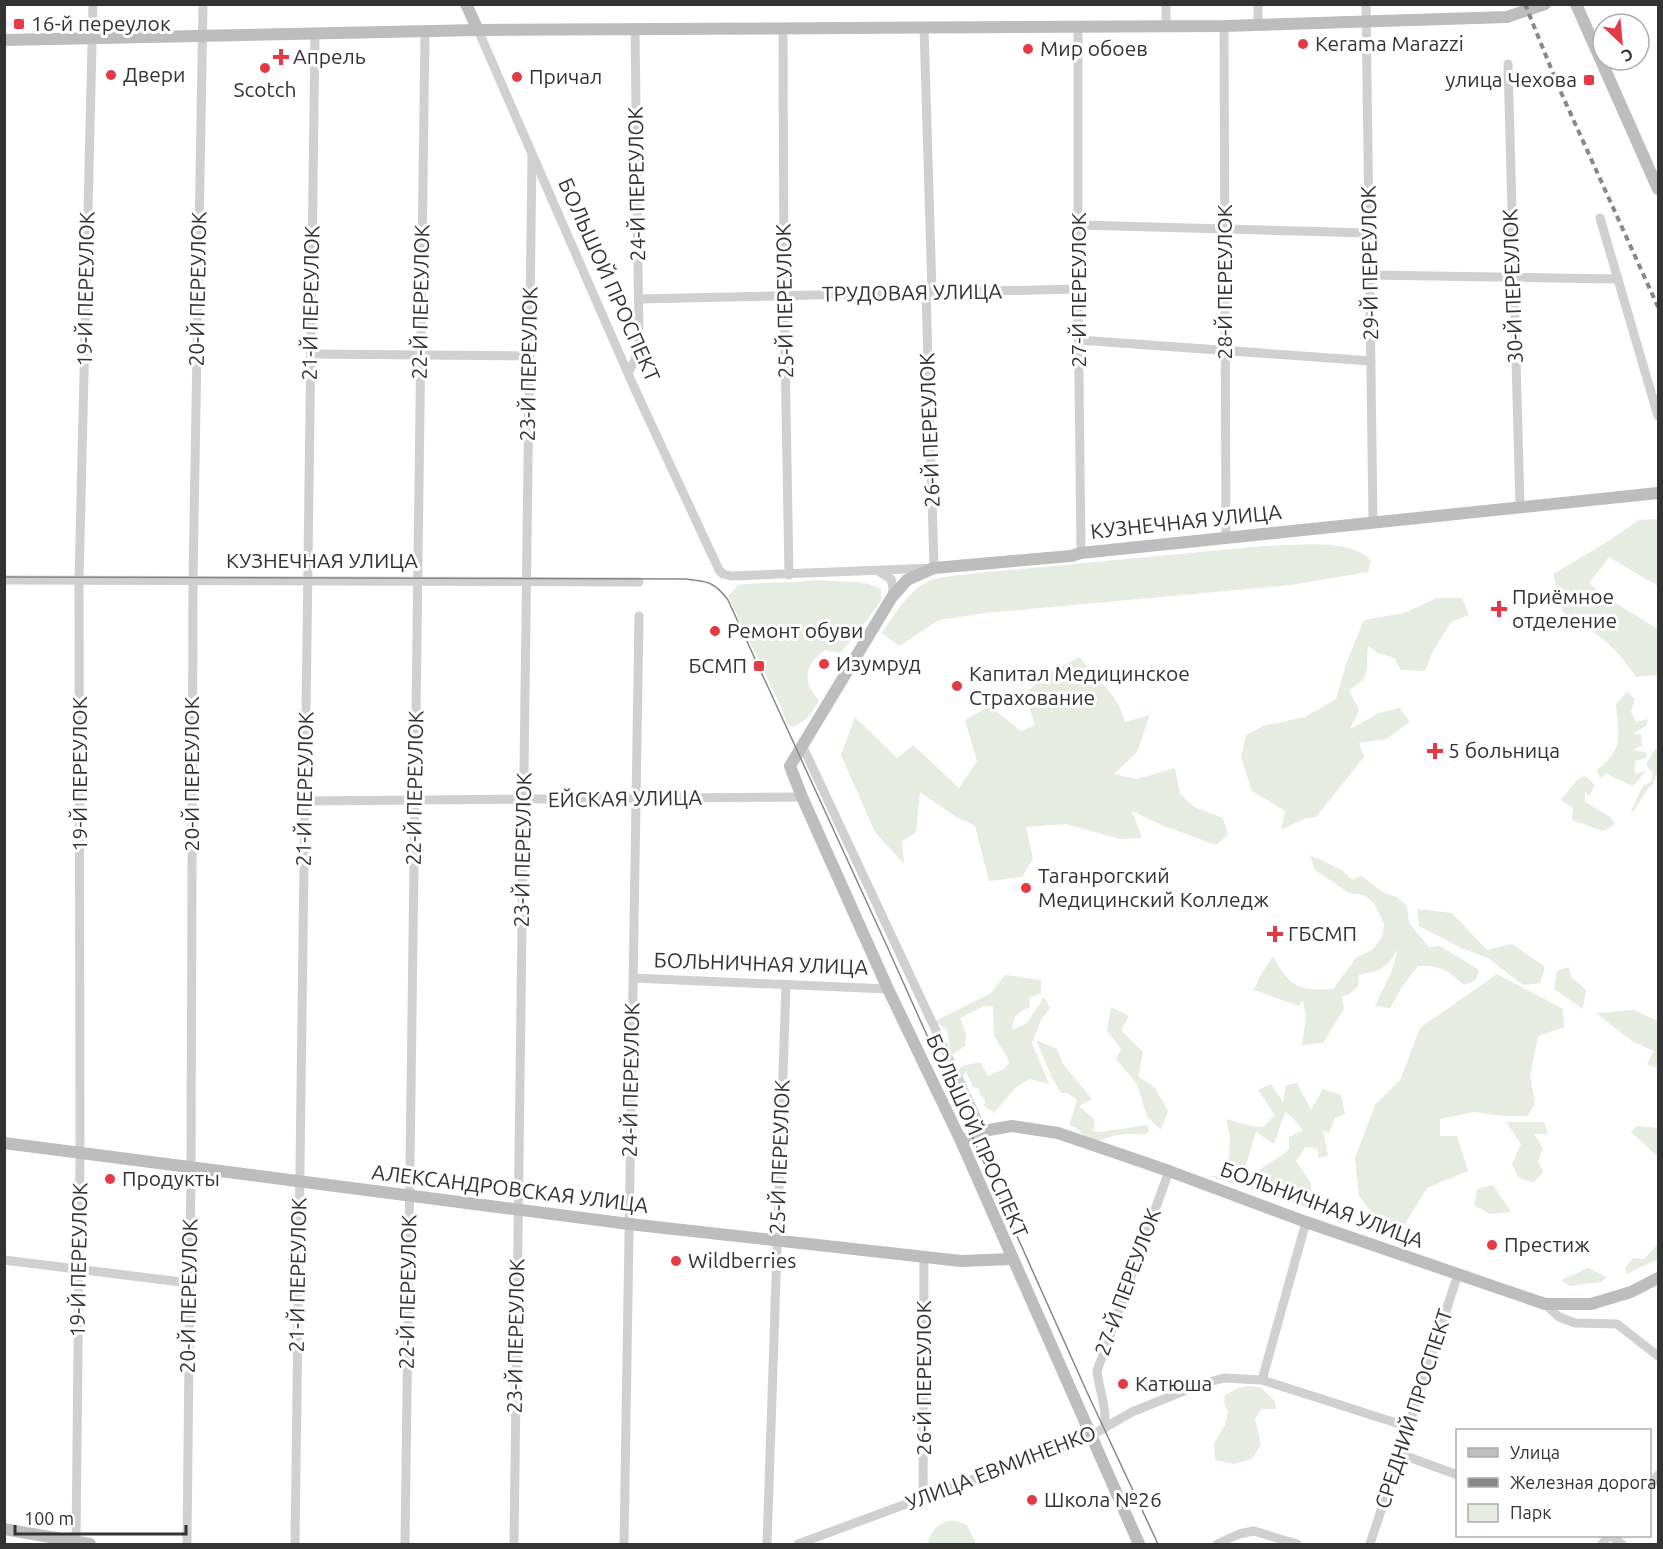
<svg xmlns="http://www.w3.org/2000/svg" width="1663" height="1549" viewBox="0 0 1663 1549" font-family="Ubuntu,sans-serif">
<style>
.green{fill:#e6ecdf}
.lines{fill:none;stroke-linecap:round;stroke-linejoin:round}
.street{stroke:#d0d0d0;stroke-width:9}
.secondary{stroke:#bdbdbd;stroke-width:12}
.tram{stroke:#888;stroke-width:1.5}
.rail{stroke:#888;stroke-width:4;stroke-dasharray:6 4.5;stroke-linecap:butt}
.poi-dot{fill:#e63946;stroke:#fff;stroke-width:2}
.labels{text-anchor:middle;stroke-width:6;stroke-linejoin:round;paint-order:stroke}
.poi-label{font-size:21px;fill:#333;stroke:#fff;text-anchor:start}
.street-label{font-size:21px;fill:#333;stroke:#fff}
</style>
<rect width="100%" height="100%" fill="#fff"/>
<g class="green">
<path d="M 1658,519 L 1658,586 L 1609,557 L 1589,583 L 1604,596 L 1658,629 L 1658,675 L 1636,677 C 1614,644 1596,632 1563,612 L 1553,574 L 1607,542 L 1639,520 Z"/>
<path d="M 1263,546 C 1293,546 1351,537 1371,561 L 1368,572 L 1291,585 L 985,613 L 939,620 L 899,646 L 882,633 C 895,613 911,586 935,579 C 943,577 951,576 959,575 Z"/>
<path d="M 816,580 L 856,582 L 869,584 L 881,589 C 881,592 882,596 881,599 C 879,606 846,647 840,653 L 825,650 C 804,665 802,682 819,700 C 813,712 806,722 792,727 L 787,724 L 781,707 L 728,596 L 738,585 C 764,582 790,583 816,580 Z"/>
<path d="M 1437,598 L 1462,598 L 1469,615 L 1451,622 L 1432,653 L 1425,671 L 1401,670 L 1394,658 L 1378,653 L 1368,646 C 1365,671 1373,676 1349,690 L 1359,710 L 1350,729 L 1379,713 L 1400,708 L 1410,722 L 1386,739 L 1359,743 L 1364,757 L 1316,817 L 1306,818 L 1281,830 L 1285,811 L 1252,791 L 1241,757 L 1246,735 L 1263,726 L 1305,717 L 1336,699 L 1346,664 L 1364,620 L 1404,613 Z"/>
<path d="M 1080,657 C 1098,683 1116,690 1125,722 L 1150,715 L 1137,752 L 1114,774 L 1137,779 L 1175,768 L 1180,794 L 1194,807 L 1223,818 L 1228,835 L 1216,845 L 1164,826 L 1132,811 L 1142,838 L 1120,839 L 1066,824 L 1026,827 L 1033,859 L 1022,877 L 989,881 L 975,826 L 956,817 L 920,792 L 916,833 L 902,841 L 904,864 L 875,832 L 841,755 L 855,717 L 897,758 L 913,745 L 959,788 L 977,761 L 965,720 L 990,706 L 1021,731 L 1035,725 L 1025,694 L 1046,674 Z"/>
<path d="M 1627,692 L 1635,699 L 1631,712 L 1636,722 L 1648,719 L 1647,725 L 1633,734 L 1641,734 L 1642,746 L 1633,750 L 1647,753 L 1646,758 L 1635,761 L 1635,774 L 1646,771 L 1636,783 L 1632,786 C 1623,780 1615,780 1607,773 L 1600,778 L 1597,770 C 1625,748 1618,736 1616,704 Z"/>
<polygon points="1656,748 1658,753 1658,775 1656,775 1652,786 1649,787 1633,812 1631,811 1643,786 1651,782 1653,774 1646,764"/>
<polygon points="1585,776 1595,785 1589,796 1585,791 1585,802 1609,816 1615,824 1603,831 1572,820 1573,808 1561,800 1577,780"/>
<path d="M 1310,855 L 1342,870 L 1352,880 L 1361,876 L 1386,894 L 1397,897 L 1407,906 L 1409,923 L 1429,947 L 1440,946 L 1479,970 L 1476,980 L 1464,985 C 1447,970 1441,965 1418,966 L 1402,987 L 1390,1008 L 1375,1006 L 1391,973 L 1398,949 C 1386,969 1381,971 1359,975 L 1358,986 L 1348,995 L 1342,996 L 1344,1009 L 1323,1043 L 1302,1045 L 1306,1018 L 1303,1000 L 1299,1006 L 1254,990 L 1260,976 L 1273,956 C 1289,987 1299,991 1333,989 L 1356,958 L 1373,949 L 1383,936 L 1384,923 L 1374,903 L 1364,895 L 1349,893 L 1315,870 Z"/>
<polygon points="1417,909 1452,913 1487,950 1512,944 1545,967 1540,983 1523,985 1488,958 1461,948 1419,926"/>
<polygon points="1569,967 1571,977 1586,990 1583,1009 1554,989 1557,971"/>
<polygon points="1497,974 1563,1009 1564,1027 1538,1036 1530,1076 1535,1103 1528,1116 1502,1116 1474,1112 1440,1119 1440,1136 1457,1136 1468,1171 1427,1188 1394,1242 1359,1196 1355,1158 1375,1105 1400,1080 1420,1028"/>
<path d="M 1005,975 L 1041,980 L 1041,993 L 1029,998 L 1030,1007 C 1017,1013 1013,1016 1012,1030 L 1027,1023 L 1044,997 L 1050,1008 L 1041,1020 L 1032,1043 L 1049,1084 L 1030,1079 L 1016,1087 L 994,1113 L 984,1106 L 985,1100 L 979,1093 L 979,1089 L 973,1087 L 966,1072 L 962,1078 L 959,1070 L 962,1066 L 980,1062 L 988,1076 L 1004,1069 L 1009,1063 L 1007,1057 L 994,1036 L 993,1007 L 984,1006 L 960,1018 L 966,1034 L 965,1046 L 951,1055 L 947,1030 L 935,1021 L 991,993 Z"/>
<polygon points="1111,1007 1129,1016 1121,1030 1143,1052 1138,1076 1155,1088 1168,1111 1161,1130 1147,1117 1137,1084 1116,1059 1121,1049 1107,1031"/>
<polygon points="1634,1010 1658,1021 1658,1068 1647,1064 1654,1051 1633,1042 1596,1013"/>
<path d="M 1036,1040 L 1057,1049 L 1063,1064 L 1092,1099 L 1079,1106 L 1095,1120 L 1093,1131 L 1100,1132 L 1148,1125 L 1149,1132 L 1144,1135 C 1125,1132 1109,1135 1092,1144 L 1075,1127 L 1069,1126 L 1077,1100 L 1067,1093 L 1061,1093 L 1052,1078 Z"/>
<polygon points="1297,1083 1311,1110 1323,1089 1341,1095 1345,1114 1335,1118 1329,1133 1323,1130 1328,1156 1318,1158 1318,1149 1306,1147 1296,1161 1311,1183 1312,1209 1209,1176 1252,1179 1262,1168 1289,1150 1289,1137 1303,1130 1292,1117 1285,1112 1274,1144 1256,1132 1245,1168 1222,1163 1229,1158 1230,1136 1226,1119 1255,1127 1263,1127 1275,1115 1258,1090 1271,1084 1283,1102 1286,1085"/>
<polygon points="1506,1122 1544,1122 1548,1134 1534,1134 1543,1148 1538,1161 1543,1172 1533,1183 1518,1177 1512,1164 1521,1144"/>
<polygon points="1637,1126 1658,1128 1658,1154 1656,1155 1631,1132"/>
<polygon points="1493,1185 1511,1212 1490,1214 1474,1205 1477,1189"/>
<polygon points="1658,1244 1658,1259 1627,1274 1625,1268 1633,1258 1644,1259"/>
<polygon points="1588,1268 1607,1277 1601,1282 1570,1286 1561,1280"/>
<polygon points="1247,1386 1260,1387 1275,1401 1276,1409 1261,1409 1255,1419 1261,1444 1252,1459 1234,1464 1215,1460 1214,1443 1225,1425 1228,1412 1224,1402 1225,1395 1238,1388"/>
<path d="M 952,1520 L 967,1525 L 976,1544 L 928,1544 C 930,1531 938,1523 952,1520 Z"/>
</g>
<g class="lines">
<g class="street">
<polyline points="1166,4 1166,26"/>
<polyline points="1258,4 1258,24"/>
<polyline points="1366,4 1373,521"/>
<polyline points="1224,26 1226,538"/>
<polyline points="924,27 932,292"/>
<polyline points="1078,27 1078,289 1081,553"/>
<polyline points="783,28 784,296 789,575"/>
<polyline points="478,30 633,385 719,570 723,574 731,576 934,568 926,292"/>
<polyline points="1508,64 1520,507"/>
<polyline points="1600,218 1658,416"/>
<polyline points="1078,225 1369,233"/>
<polyline points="1370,275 1618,279"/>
<polyline points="639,299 1078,289"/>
<polyline points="1079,340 1371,361"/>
<polyline points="311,354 530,356"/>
<polyline points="628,373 635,360 639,342 635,29"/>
<polyline points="878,571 891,579 893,588 892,597"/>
<polyline points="4,580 639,582"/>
<polyline points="802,745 983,1131"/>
<polyline points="305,801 802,797"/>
<polyline points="633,978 888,989"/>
<polyline points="4,1260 189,1283"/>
<polyline points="1545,1304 1559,1317 1575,1323 1617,1324 1658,1356"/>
<polyline points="1262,1380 1306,1222"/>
<path d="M 1104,1429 C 1108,1410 1099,1390 1097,1371 L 1169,1171"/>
<polyline points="1400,1454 1458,1475"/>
<polyline points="1650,1486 1658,1475"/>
<polyline points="923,1499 924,1257"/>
<polyline points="1611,1536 1622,1544"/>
<polyline points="76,1544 80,1153 79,580 93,4"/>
<polyline points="187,1544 191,1167 193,580 203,4"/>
<polyline points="295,1544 315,33"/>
<polyline points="405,1544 425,31"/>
<polyline points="514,1544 532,155"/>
<polyline points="624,1544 639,616"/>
<polyline points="767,1544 786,985"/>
<polyline points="798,1544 1090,1436 1132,1412 1201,1384 1224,1378 1262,1380 1409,1427"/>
<polyline points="1217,1544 1239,1534 1254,1531 1297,1544"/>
<polyline points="1370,1544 1458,1274"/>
<polyline points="1602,1544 1609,1536"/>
</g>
<g class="secondary">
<polyline points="466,4 478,30"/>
<polyline points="1576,4 1658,189"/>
<polyline points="4,40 478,30 1224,26 1507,17 1545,4"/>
<polyline points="961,1141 983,1131 1012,1126 1058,1133 1169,1171 1306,1222 1545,1304 1591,1304 1631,1292 1658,1278"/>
<polyline points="4,1143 629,1224 961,1261 1012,1259"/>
<polyline points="4,1529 90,1544"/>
<polyline points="1139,1544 961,1141 888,989 802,797 790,766 892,597 907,580 934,568 1071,556 1081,553 1658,493"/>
</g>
<path class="tram" d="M 4,577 L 685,579 C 707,581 715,582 728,600 L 886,944 L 1086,1390 L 1158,1544"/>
<polyline class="rail" points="1525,4 1559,88 1658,307"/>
</g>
<g class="poi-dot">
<rect x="13" y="18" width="12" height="12" rx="3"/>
<circle cx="1303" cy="44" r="6"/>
<circle cx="1028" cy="49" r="6"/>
<path d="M278 48h6v6h6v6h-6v6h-6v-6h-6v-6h6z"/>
<circle cx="265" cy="68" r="6"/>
<circle cx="111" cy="75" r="6"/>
<circle cx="517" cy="77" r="6"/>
<rect x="1583" y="74" width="12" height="12" rx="3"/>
<path d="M1496 600h6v6h6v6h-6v6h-6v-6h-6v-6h6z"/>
<circle cx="715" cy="631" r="6"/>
<circle cx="824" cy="664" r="6"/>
<rect x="753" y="660" width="12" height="12" rx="3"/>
<circle cx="957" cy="686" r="6"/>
<path d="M1432 742h6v6h6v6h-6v6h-6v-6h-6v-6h6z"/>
<circle cx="1026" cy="888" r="6"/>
<path d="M1272 925h6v6h6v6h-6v6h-6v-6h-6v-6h6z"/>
<circle cx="110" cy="1179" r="6"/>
<circle cx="1492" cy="1245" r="6"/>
<circle cx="676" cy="1261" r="6"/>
<circle cx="1123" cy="1384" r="6"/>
<circle cx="1032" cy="1500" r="6"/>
</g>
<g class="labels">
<g class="poi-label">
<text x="31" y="31">16-й переулок</text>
<text x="1315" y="51">Kerama Marazzi</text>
<text x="1040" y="56">Мир обоев</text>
<text x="293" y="64">Апрель</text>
<text x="123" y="82">Двери</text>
<text x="529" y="84">Причал</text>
<text x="1577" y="87" text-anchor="end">улица Чехова</text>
<text x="265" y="97" text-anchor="middle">Scotch</text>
<text x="1512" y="604">Приёмное<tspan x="1512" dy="24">отделение</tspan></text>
<text x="727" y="638">Ремонт обуви</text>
<text x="836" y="671">Изумруд</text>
<text x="747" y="673" text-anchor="end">БСМП</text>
<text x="969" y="681">Капитал Медицинское<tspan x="969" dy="24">Страхование</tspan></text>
<text x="1448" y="758">5 больница</text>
<text x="1038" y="883">Таганрогский<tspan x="1038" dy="24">Медицинский Колледж</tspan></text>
<text x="1288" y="941">ГБСМП</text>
<text x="122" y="1186">Продукты</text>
<text x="1504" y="1252">Престиж</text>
<text x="688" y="1268">Wildberries</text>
<text x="1135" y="1391">Катюша</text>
<text x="1044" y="1507">Школа №26</text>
</g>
<g class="street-label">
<text transform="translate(637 184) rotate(-91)" y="7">24-Й ПЕРЕУЛОК</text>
<text transform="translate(1370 263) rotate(-91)" y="7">29-Й ПЕРЕУЛОК</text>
<text transform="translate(609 280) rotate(66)" y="7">БОЛЬШОЙ ПРОСПЕКТ</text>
<text transform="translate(1225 282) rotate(-90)" y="7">28-Й ПЕРЕУЛОК</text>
<text transform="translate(1513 286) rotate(-92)" y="7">30-Й ПЕРЕУЛОК</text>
<text transform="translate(86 289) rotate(-89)" y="7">19-Й ПЕРЕУЛОК</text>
<text transform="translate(198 289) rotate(-89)" y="7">20-Й ПЕРЕУЛОК</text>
<text transform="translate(1079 290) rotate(-90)" y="7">27-Й ПЕРЕУЛОК</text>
<text transform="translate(912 293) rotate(-1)" y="7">ТРУДОВАЯ УЛИЦА</text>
<text transform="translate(785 301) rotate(-91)" y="7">25-Й ПЕРЕУЛОК</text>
<text transform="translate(421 302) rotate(-89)" y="7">22-Й ПЕРЕУЛОК</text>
<text transform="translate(311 303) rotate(-89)" y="7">21-Й ПЕРЕУЛОК</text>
<text transform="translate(529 364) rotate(-89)" y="7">23-Й ПЕРЕУЛОК</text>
<text transform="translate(930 430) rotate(-92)" y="7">26-Й ПЕРЕУЛОК</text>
<text transform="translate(1186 522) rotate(-6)" y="7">КУЗНЕЧНАЯ УЛИЦА</text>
<text x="322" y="568">КУЗНЕЧНАЯ УЛИЦА</text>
<text transform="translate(80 774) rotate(-90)" y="7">19-Й ПЕРЕУЛОК</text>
<text transform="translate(192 774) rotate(-90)" y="7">20-Й ПЕРЕУЛОК</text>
<text transform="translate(415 788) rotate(-89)" y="7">22-Й ПЕРЕУЛОК</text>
<text transform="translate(305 789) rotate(-89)" y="7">21-Й ПЕРЕУЛОК</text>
<text transform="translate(625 799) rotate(-1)" y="7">ЕЙСКАЯ УЛИЦА</text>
<text transform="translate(523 850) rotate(-89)" y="7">23-Й ПЕРЕУЛОК</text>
<text transform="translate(761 964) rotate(2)" y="7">БОЛЬНИЧНАЯ УЛИЦА</text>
<text transform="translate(631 1080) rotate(-89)" y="7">24-Й ПЕРЕУЛОК</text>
<text transform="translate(977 1136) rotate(66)" y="7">БОЛЬШОЙ ПРОСПЕКТ</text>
<text transform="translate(780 1157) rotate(-88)" y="7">25-Й ПЕРЕУЛОК</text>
<text transform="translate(510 1189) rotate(7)" y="7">АЛЕКСАНДРОВСКАЯ УЛИЦА</text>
<text transform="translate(1322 1205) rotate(20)" y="7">БОЛЬНИЧНАЯ УЛИЦА</text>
<text transform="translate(79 1260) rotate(-89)" y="7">19-Й ПЕРЕУЛОК</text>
<text transform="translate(298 1275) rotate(-89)" y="7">21-Й ПЕРЕУЛОК</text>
<text transform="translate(1128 1282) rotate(-70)" y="7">27-Й ПЕРЕУЛОК</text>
<text transform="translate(408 1292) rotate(-89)" y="7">22-Й ПЕРЕУЛОК</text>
<text transform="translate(189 1296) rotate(-89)" y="7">20-Й ПЕРЕУЛОК</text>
<text transform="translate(516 1336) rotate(-89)" y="7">23-Й ПЕРЕУЛОК</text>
<text transform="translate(924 1378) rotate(-90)" y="7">26-Й ПЕРЕУЛОК</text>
<text transform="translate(1414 1409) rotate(-72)" y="7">СРЕДНИЙ ПРОСПЕКТ</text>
<text transform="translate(1001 1468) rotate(-21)" y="7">УЛИЦА ЕВМИНЕНКО</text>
</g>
</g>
<rect width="1663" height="1549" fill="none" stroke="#333333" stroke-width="12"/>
<rect x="1456" y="1429" width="195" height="108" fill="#ffffff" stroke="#adadad" stroke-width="1.5"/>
<rect x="1468" y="1448" width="30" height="9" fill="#bdbdbd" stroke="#adadad" stroke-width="1.5"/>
<text x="1510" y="1459" font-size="18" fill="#333333">Улица</text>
<rect x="1468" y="1478" width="30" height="9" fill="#888888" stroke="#adadad" stroke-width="1.5"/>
<text x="1510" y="1489" font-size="18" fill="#333333">Железная дорога</text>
<rect x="1468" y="1504" width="30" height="18" fill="#e6ecdf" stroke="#adadad" stroke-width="1.5"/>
<text x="1510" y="1519" font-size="18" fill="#333333">Парк</text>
<g transform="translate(1621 42) rotate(154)"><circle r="28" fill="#ffffff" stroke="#adadad" stroke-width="1.5"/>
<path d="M0-4.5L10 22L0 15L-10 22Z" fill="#e63946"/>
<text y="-9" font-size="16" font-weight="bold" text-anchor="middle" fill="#333333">С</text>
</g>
<path d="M15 1525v9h171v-9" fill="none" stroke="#333333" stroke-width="3"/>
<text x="24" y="1525" font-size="18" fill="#333333" stroke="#ffffff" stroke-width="4.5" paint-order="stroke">100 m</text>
</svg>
